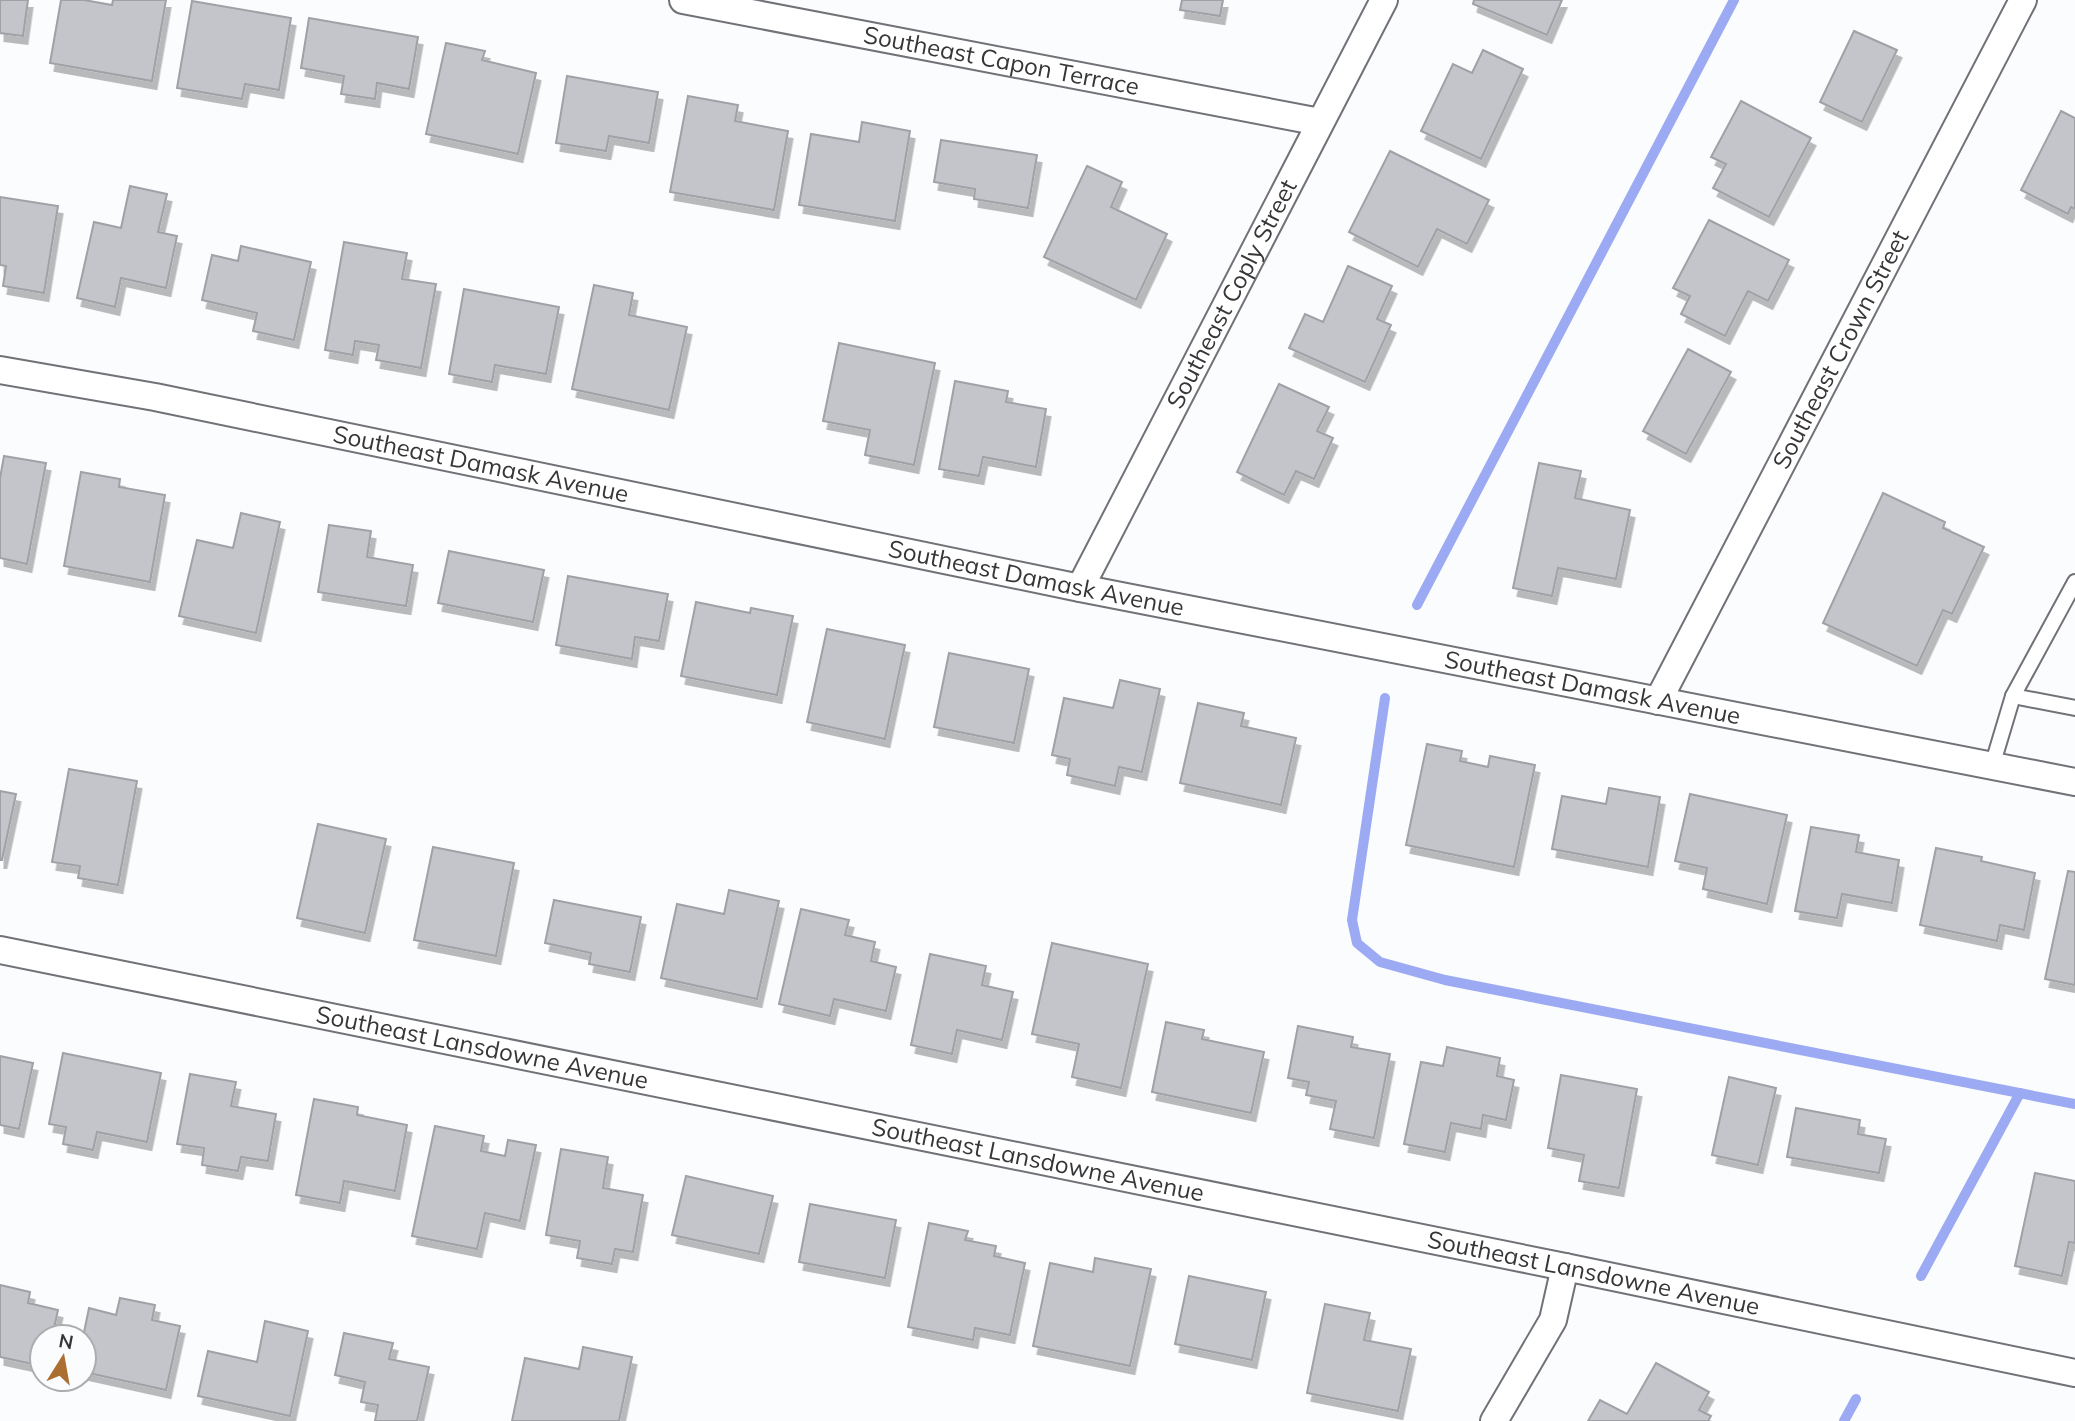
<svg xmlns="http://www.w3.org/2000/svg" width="2075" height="1421" viewBox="0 0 2075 1421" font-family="Mulish,sans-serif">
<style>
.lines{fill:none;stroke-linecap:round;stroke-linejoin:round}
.stream{stroke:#9baaf2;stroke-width:10}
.building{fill:#c4c5cb;stroke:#9fa1a6;stroke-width:2;filter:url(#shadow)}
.service-casing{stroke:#707277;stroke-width:18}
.minor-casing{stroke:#707277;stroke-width:30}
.service{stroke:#fff;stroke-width:14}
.minor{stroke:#fff;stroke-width:26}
.labels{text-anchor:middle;stroke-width:5;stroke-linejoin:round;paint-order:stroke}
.street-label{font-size:24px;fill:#353638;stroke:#fbfcfe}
</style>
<defs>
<filter id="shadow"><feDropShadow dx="4.5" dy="8" stdDeviation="0" flood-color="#0004"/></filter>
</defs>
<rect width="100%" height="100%" fill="#fbfcfe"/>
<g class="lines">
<g class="stream">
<polyline points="1417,605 1734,0"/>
<polyline points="1385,698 1352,920 1357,943 1380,962 1445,980 2075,1104"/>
<polyline points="1921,1276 2020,1093"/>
<polyline points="1844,1421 1856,1399"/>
</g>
</g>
<g class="building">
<polygon points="0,0 28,0 23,36 0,33"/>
<polygon points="61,0 84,0 112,5 113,0 166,0 152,81 50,63"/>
<polygon points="1182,0 1223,0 1220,16 1180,10"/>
<polygon points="1474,0 1562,0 1547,35 1473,4"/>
<polygon points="192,1 291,18 279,90 245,84 242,99 177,88"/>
<polygon points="309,18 418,37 409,89 377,83 375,99 341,94 344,76 301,68"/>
<polygon points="1854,31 1897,50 1862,122 1820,102"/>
<polygon points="446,43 485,51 482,60 536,73 518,154 426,134"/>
<polygon points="1483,50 1523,69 1481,159 1421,131 1453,64 1472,73"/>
<polygon points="567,76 658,92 649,143 609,136 606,151 556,143"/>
<polygon points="688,96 738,105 735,121 788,131 774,210 670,192"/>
<polygon points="1741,101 1811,138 1769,217 1713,188 1726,164 1711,157"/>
<polygon points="2061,111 2075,118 2075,209 2071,207 2068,214 2021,190"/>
<polygon points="862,122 910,131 895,221 799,205 811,134 859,142"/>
<polygon points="941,140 1037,155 1028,208 974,199 975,189 934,182"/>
<polygon points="1390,151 1489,200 1467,244 1437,229 1418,267 1349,232"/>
<polygon points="1087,166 1122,182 1111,207 1167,234 1136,300 1044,257"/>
<polygon points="130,186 167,194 158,232 177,236 166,288 121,278 115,307 77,298 94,222 121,228"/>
<polygon points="0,197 58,206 44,293 3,286 6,266 0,265"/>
<polygon points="1709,220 1789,260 1768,301 1748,291 1725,336 1681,314 1690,296 1673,288"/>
<polygon points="344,242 407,253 402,279 436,284 421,368 376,360 379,345 355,341 353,355 325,350"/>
<polygon points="241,246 311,262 294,340 253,331 257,313 202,300 212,255 238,261"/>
<polygon points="1348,266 1392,286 1377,319 1391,325 1365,382 1289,348 1305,314 1323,322"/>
<polygon points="594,285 633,293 629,315 687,327 669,410 572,389"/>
<polygon points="464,289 559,307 546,374 495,365 492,382 449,374"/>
<polygon points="839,343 935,363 914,465 865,455 870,430 823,421"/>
<polygon points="1688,349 1731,372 1686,454 1643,431"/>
<polygon points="955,381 1008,391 1006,402 1046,409 1036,467 983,457 979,476 939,469"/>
<polygon points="1279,384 1329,407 1317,431 1333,438 1314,479 1296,471 1284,495 1237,472"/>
<polygon points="4,456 46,463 27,564 0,558 0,478"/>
<polygon points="1539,463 1581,471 1575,498 1630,510 1616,579 1558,568 1552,596 1513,588"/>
<polygon points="81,472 120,479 119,487 165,495 150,582 64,566"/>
<polygon points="1883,493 1945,522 1943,528 1984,547 1952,614 1943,610 1917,666 1823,623"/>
<polygon points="241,513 280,522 256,633 179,616 197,540 233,548"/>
<polygon points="329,525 371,531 367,557 413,565 406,606 318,592"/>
<polygon points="449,551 544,570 533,622 438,603"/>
<polygon points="568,576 668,594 659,641 635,637 632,659 556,645"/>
<polygon points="696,602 750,613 751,608 793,616 777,695 681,676"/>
<polygon points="827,629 905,645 885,739 807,722"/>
<polygon points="949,653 1029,669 1014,743 934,727"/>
<polygon points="1120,680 1160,689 1142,772 1119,767 1115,786 1067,775 1070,759 1052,755 1064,698 1113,708"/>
<polygon points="1198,703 1244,713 1241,726 1296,738 1281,805 1180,783"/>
<polygon points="1427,744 1462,751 1460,761 1488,767 1490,756 1535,765 1514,867 1406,845"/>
<polygon points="69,769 137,781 118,885 78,878 80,866 52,862"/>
<polygon points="1609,788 1660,797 1648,867 1552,849 1562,796 1606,804"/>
<polygon points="0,791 16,794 2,860 0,860"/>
<polygon points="1690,794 1787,815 1767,904 1703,889 1707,868 1675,861"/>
<polygon points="318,824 386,839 365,933 297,918"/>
<polygon points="1811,827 1859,835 1856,852 1899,860 1892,903 1842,894 1837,918 1795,911"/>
<polygon points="433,847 514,863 496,956 414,940"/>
<polygon points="1936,848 1982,857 1981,861 2035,873 2024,930 2000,925 1997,941 1920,925"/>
<polygon points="2068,871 2075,872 2075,985 2045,979"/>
<polygon points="729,890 779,901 757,999 661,978 677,904 724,914"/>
<polygon points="554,900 641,917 630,972 589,964 591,953 545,943"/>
<polygon points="801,909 849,920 845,935 875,942 871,961 896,967 886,1011 834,999 830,1016 779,1004"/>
<polygon points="1052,943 1148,964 1121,1088 1072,1077 1079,1044 1032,1034"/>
<polygon points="930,954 986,966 982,985 1013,992 1002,1040 957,1030 952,1054 911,1045"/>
<polygon points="1166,1022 1204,1030 1202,1039 1264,1052 1251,1113 1152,1092"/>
<polygon points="1298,1026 1353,1037 1351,1047 1390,1054 1374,1138 1330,1129 1336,1101 1306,1095 1309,1082 1288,1078"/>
<polygon points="1447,1047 1500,1058 1497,1076 1514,1080 1506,1120 1483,1115 1481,1129 1451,1123 1445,1152 1404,1144 1421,1062 1443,1066"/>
<polygon points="63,1053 161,1073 147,1142 97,1132 93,1150 63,1144 66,1127 49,1124"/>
<polygon points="0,1056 33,1063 19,1129 0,1125"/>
<polygon points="190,1074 236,1082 231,1106 276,1114 268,1161 241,1157 238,1171 202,1165 204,1148 177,1144"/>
<polygon points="1561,1075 1637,1089 1619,1188 1579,1181 1584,1155 1548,1148"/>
<polygon points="1729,1077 1776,1088 1758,1165 1712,1155"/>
<polygon points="314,1099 358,1107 357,1115 407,1125 395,1191 344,1181 340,1203 296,1195"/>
<polygon points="1796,1108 1860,1120 1858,1134 1886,1139 1879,1173 1787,1157"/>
<polygon points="435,1126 484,1136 481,1151 505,1156 508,1140 536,1145 520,1221 485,1213 477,1249 412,1236"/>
<polygon points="561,1149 608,1157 603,1188 643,1195 633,1252 615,1249 612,1264 577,1258 580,1241 546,1235"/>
<polygon points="2035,1173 2075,1181 2075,1243 2069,1242 2062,1276 2015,1266"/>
<polygon points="686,1176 773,1196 759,1254 672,1235"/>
<polygon points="810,1204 896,1220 885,1278 799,1262"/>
<polygon points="929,1223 968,1231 965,1240 996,1246 994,1256 1025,1263 1010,1335 975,1328 973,1340 908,1327"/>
<polygon points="1095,1258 1151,1269 1130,1366 1033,1346 1050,1263 1093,1272"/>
<polygon points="1189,1276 1266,1292 1252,1360 1175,1344"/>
<polygon points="0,1285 30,1292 28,1303 58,1310 52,1337 42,1337 42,1366 0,1357"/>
<polygon points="120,1298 155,1305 152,1320 180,1326 166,1390 84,1372 83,1337 89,1308 116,1315"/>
<polygon points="1325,1304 1370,1313 1364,1340 1411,1349 1398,1411 1307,1393"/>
<polygon points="265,1321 308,1331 290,1416 198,1396 208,1351 257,1362"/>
<polygon points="344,1333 393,1343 389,1359 429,1367 417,1421 375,1421 378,1405 361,1402 365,1382 335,1375"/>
<polygon points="583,1347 632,1357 619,1421 512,1421 525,1358 579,1369"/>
<polygon points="1656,1363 1709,1392 1699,1410 1711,1416 1708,1421 1588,1421 1600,1400 1627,1414"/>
</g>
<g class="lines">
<defs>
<g id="service">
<polyline points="2013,696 2075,708"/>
<polyline points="1992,766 2013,696 2075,582"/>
</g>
<g id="minor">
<path id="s1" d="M 683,0 L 1320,122"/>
<path id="s2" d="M 0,370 L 155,397 L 1080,588 L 2075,782"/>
<path id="s3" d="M 1080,588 L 1384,0"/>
<path id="s4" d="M 1658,701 L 2023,0"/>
<path id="s5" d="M 0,950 L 1565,1267 L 2075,1373"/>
<polyline points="1494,1421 1553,1320 1565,1267"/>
</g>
</defs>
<use href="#service" class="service-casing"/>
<use href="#minor" class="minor-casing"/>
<use href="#service" class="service"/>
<use href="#minor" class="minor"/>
</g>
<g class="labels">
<g class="street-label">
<text dy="8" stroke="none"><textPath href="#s1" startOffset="324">Southeast Capon Terrace</textPath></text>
<text dy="8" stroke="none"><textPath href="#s3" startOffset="331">Southeast Coply Street</textPath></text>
<text dy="8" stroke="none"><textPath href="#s4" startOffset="396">Southeast Crown Street</textPath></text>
<text dy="8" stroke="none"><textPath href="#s2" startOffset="490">Southeast Damask Avenue</textPath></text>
<text dy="8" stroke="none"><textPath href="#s2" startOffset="1057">Southeast Damask Avenue</textPath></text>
<text dy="8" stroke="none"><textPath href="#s2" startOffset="1624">Southeast Damask Avenue</textPath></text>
<text dy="8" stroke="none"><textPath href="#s5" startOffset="492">Southeast Lansdowne Avenue</textPath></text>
<text dy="8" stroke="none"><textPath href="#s5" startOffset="1059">Southeast Lansdowne Avenue</textPath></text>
<text dy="8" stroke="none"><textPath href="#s5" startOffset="1626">Southeast Lansdowne Avenue</textPath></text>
</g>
</g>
<g transform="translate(63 1358) rotate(11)"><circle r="33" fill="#fbfcfe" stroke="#acadaf" stroke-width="2"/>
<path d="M0-5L12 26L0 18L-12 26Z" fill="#ab7031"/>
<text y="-10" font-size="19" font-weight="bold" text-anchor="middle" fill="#353638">N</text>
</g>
</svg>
